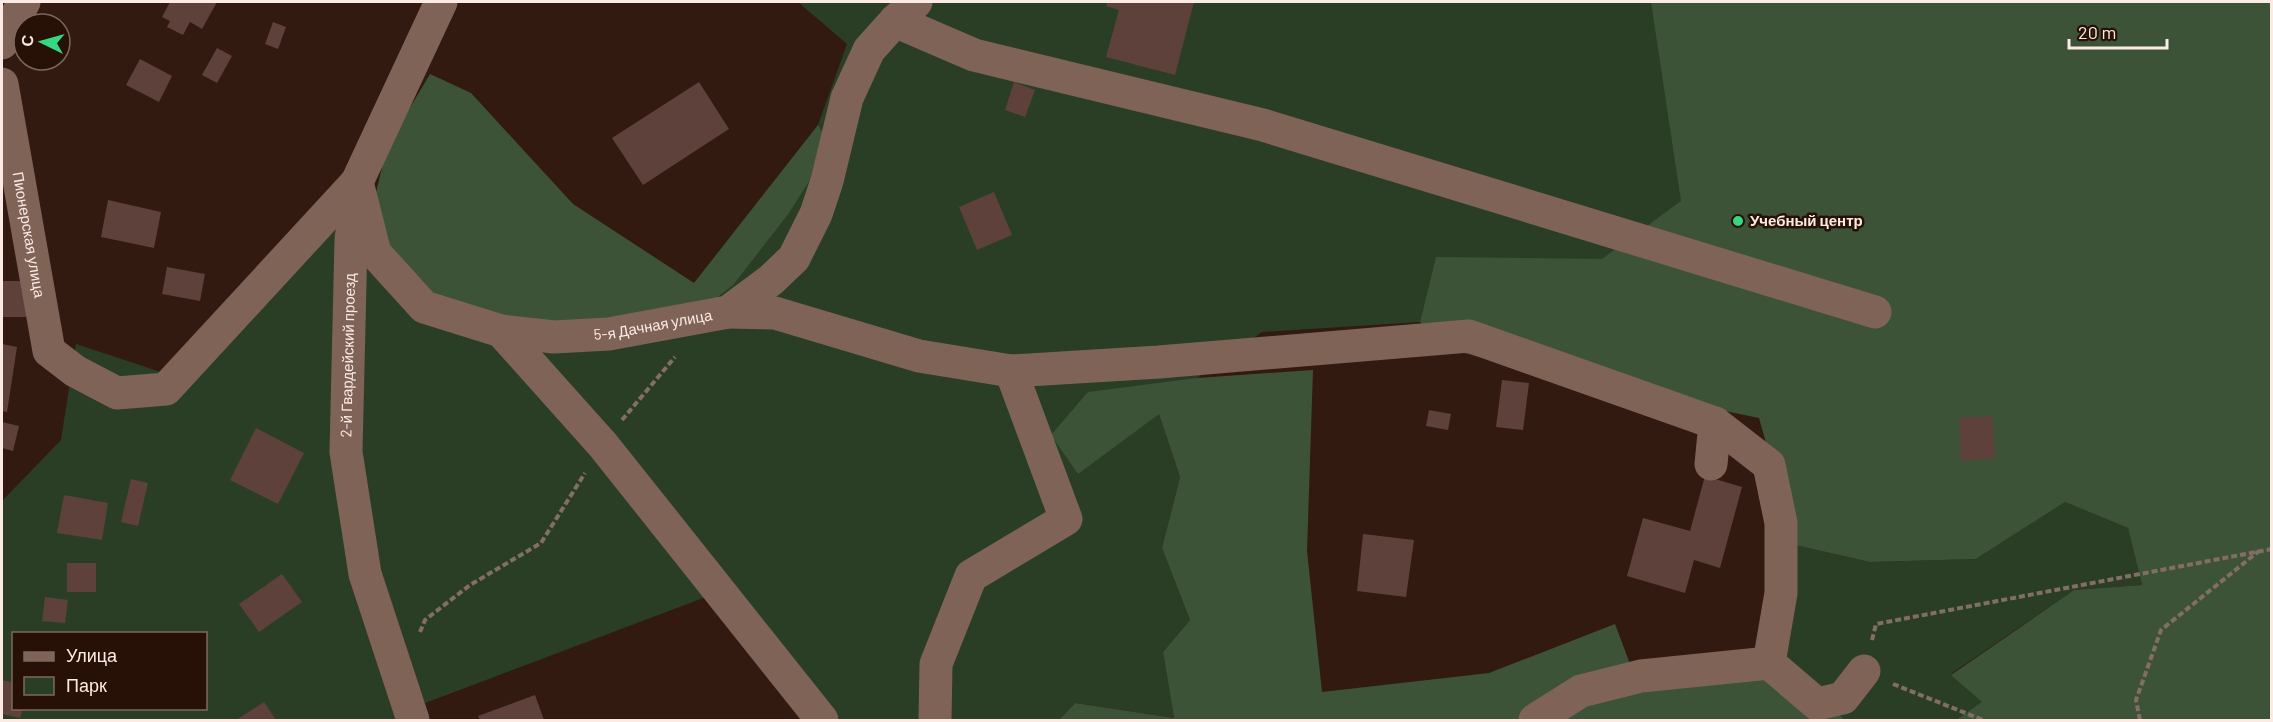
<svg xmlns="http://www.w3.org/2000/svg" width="2273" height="722" viewBox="0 0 2273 722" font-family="Barlow,sans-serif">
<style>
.green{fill:#2a3e25;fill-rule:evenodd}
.forest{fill:#3d5338}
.building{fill:#5e413b}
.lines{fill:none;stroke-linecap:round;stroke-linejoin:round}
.path{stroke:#836e65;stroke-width:4;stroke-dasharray:6 3;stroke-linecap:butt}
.minor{stroke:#806357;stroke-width:33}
.poi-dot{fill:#35d881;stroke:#271107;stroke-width:2}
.labels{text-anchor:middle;stroke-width:5;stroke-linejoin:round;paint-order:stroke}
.poi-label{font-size:15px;font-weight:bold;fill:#fcebe4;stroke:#271107;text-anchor:start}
.street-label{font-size:15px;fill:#fcebe4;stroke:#271107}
</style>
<rect width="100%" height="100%" fill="#321a10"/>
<g class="green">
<polygon points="798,2 1710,2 2271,440 1436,258 1420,322 1262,332 1197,378 1159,414 1180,477 1162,548 1190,620 1163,652 1174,718 1075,703 1059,720 840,720 735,586 425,703 373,570 357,451 361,260 706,306 818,125 847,44"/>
<path d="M 335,231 L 338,454 L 401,720 L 2,720 L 2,501 L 61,440 L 76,344 L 161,372 ZM 14,634 L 206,634 L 206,708 L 14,708 Z"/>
<polygon points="2065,502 2128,528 2142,585 2074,590 1951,674 1983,702 1956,720 1845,720 1777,655 1795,545 1870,562 1976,559"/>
</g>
<g class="forest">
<polygon points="1651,2 2271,2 2271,720 1956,720 1982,702 1951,675 2074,590 2142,585 2128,528 2065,502 1976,559 1870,562 1795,545 1759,418 1537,372 1464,353 1420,322 1436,257 1602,259 1681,201"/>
<polygon points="430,74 471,93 573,204 694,283 818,125 826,138 820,164 789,213 733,285 706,306 606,324 500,318 427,294 388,244 375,197 387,146"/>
<polygon points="1313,370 1307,551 1322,692 1489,673 1615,624 1641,693 1777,655 1845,720 1059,720 1075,703 1174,718 1163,652 1190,620 1162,548 1180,477 1159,414 1078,474 1051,435 1088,392 1197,378"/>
</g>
<g class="building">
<polygon points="170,2 217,2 202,29 190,22 183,35 167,27 170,21 162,17"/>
<polygon points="1108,2 1194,2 1175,75 1106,57 1119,10 1106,6"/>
<polygon points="273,22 286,27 278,49 265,44"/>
<polygon points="217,48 232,56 217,83 202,75"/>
<polygon points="140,59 172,76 159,102 126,85"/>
<polygon points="699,82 729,129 643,185 612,138"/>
<polygon points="1014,82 1035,90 1025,117 1005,110"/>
<polygon points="994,192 1012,235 977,250 959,207"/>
<polygon points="108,200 161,212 154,248 101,237"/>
<polygon points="167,267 205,274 200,301 162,294"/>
<rect x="2" y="281" width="24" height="36"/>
<polygon points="2,344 17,347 7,412 2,411"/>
<polygon points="1502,380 1529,383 1523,430 1496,427"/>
<polygon points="1429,410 1451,414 1448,430 1426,426"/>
<polygon points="1992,416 1995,458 1961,461 1959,418"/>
<polygon points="2,422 19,426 13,451 2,448"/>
<polygon points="256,428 304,453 278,504 230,480"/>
<polygon points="1705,476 1742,487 1720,568 1694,560 1685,593 1627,576 1643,518 1690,531"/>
<polygon points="131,479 148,483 138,526 121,522"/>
<polygon points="64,495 108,503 102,540 57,533"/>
<polygon points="1363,534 1414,540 1406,597 1357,591"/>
<rect x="67" y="563" width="29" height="29"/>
<polygon points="282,574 302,602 259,632 239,604"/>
<polygon points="45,597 68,600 65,623 42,621"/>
<polygon points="2,680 14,683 14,708 23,708 20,718 2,714"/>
<polygon points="535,695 544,720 480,720 478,716"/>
<polygon points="264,702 276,720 236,720"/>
</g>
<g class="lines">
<g class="path">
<polyline points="622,420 675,357"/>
<polyline points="420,632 425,620 470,585 541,543 585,473"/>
<polyline points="1872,640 1876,624 2272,549"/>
<polyline points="1893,684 1983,720"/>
<polyline points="2140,720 2136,700 2161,630 2259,551"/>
</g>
<g class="minor">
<polyline points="895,21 974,55 1263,125 1875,312"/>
<polyline points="2,43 24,2"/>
<path id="s1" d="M 2,84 L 49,351 L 75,371 L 117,393 L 166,389 L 357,182"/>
<path id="s2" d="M 357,182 L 375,253 L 424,307 L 501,331 L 554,337 L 609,334 L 728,312 L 771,280 L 794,258 L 816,214 L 827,181 L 847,98 L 869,50 L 895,21 L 916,2"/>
<polyline points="728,312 775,313 919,356 1011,371 1159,362 1469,336 1715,423 1711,464"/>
<polyline points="501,331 603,445 822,720"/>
<polyline points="1715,423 1769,465 1781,523 1781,593 1769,663 1817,704 1843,698 1864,671"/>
<path id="s3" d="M 413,720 L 365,574 L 346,452 L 351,240 L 357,182 L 441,2"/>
<polyline points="935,720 936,664 971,576 1066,519 1011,371"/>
<polyline points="1535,720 1581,691 1641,676 1769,663"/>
</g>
</g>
<circle class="poi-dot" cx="1738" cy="221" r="6"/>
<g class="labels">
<g class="poi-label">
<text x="1750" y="226">Учебный центр</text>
</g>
<g class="street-label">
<text dy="5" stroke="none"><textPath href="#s1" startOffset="153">Пионерская улица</textPath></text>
<text dy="5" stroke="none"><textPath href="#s2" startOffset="380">5-я Дачная улица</textPath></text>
<text dy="5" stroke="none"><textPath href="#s3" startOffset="374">2-й Гвардейский проезд</textPath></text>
</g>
</g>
<rect width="2273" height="722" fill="none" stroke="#fcebe4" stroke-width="6"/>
<rect x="12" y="632" width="195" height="78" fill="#271107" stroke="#7c685f" stroke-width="1.5"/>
<rect x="24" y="652" width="30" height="9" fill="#806357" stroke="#7c685f" stroke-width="1.5"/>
<text x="66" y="662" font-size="18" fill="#fcebe4">Улица</text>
<rect x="24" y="677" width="30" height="18" fill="#2a3e25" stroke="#7c685f" stroke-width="1.5"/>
<text x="66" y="692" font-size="18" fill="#fcebe4">Парк</text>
<g transform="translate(42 42) rotate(275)"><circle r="28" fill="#271107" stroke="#7c685f" stroke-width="1.5"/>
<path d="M0-4.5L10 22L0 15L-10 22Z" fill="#35d881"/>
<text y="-9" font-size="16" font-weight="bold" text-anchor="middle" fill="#fcebe4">С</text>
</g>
<path d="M2069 39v9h98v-9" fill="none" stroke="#fcebe4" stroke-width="3"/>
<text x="2078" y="39" font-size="18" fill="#fcebe4" stroke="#271107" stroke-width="4.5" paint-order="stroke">20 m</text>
</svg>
